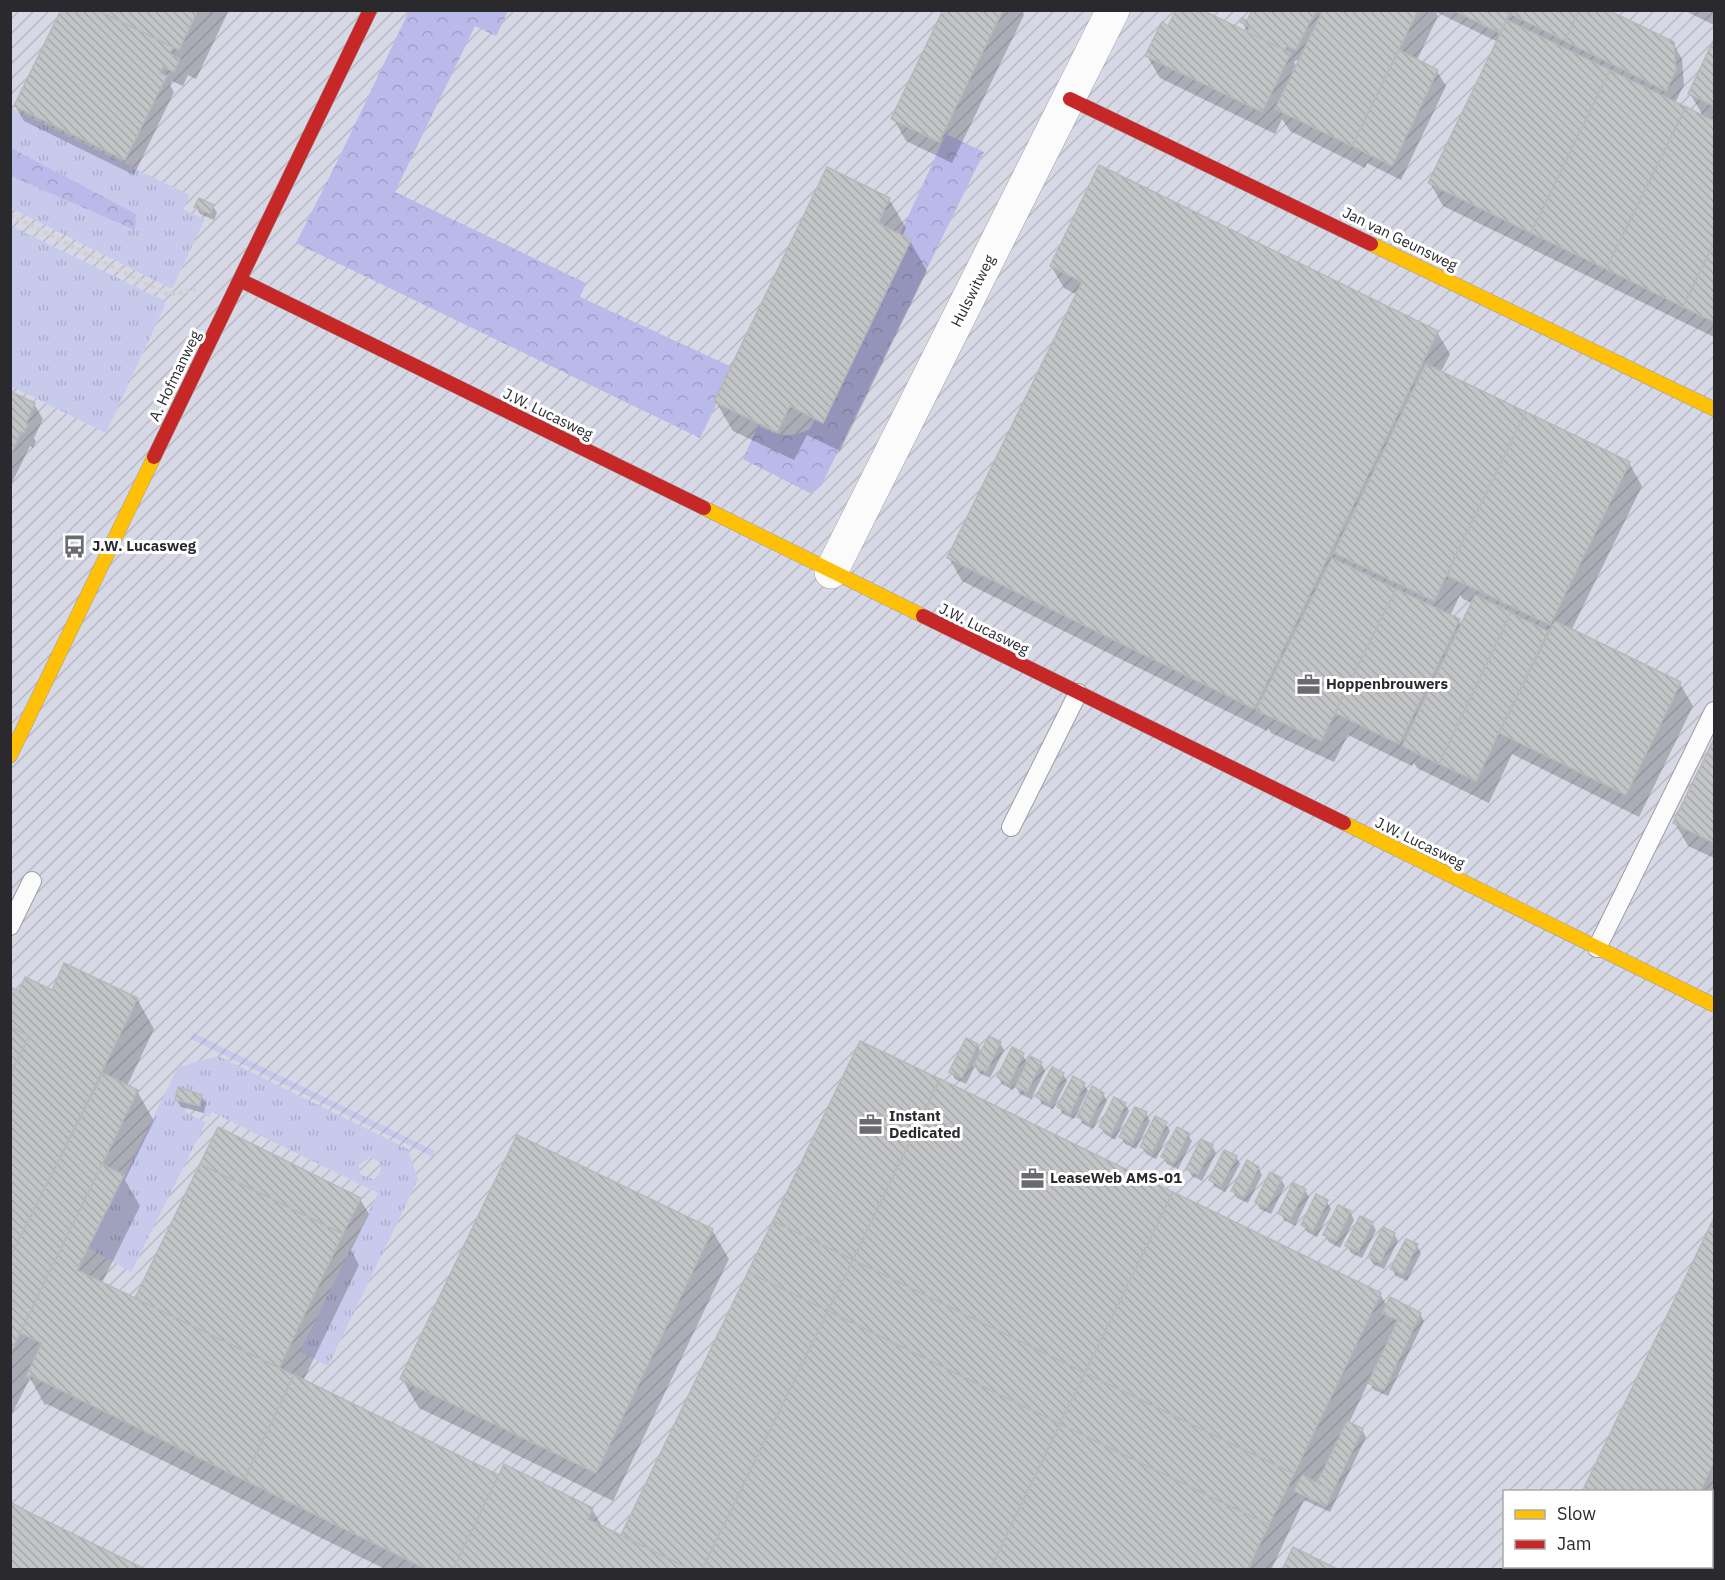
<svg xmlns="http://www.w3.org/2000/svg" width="1725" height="1580" viewBox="0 0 1725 1580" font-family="'IBM Plex Sans',sans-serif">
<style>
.industrial{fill:url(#industrial-furrows);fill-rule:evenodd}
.grass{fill:url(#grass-tufts);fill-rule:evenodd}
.forest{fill:url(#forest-crowns)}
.garden{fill:url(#garden-furrows)}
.shadow{fill:#0003;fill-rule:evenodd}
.building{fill:url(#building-back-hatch);stroke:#b7b8ba;stroke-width:1.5}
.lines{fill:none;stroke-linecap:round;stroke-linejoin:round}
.lane-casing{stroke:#9e9ea2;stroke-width:20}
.street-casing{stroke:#9e9ea2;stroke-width:34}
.slow-casing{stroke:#9e9ea2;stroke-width:15}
.jam-casing{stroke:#9e9ea2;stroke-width:15}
.path{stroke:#d0d0d2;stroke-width:4;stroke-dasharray:4.5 3;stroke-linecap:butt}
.lane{stroke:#fbfbfc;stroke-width:18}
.street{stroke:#fbfbfc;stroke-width:33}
.slow{stroke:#ffc107;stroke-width:14}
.jam{stroke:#c62828;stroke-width:14}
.labels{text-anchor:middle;stroke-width:6;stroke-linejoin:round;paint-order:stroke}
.street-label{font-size:15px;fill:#29292e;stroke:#fff}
.poi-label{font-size:15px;font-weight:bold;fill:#29292e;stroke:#fff;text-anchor:start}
</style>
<defs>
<pattern id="industrial-furrows" width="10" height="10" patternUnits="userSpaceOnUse" patternTransform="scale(1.5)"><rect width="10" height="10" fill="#d7d8e5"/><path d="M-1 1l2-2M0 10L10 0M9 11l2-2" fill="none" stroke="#b9b9c5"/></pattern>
<pattern id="grass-tufts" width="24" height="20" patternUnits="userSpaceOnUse" patternTransform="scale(1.5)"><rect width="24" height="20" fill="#c8caec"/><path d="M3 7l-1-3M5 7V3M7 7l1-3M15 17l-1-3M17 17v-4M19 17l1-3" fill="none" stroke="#acaecb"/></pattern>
<pattern id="forest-crowns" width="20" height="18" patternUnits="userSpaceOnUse" patternTransform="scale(1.5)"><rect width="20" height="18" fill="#b9bae9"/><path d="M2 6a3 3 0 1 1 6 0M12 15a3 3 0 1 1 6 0" fill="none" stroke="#9fa0c8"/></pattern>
<pattern id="garden-furrows" width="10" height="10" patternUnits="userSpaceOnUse" patternTransform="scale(1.5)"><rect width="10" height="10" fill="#c8caec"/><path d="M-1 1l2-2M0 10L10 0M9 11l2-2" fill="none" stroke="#acaecb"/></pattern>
<pattern id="building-back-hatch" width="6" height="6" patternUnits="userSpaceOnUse" patternTransform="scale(1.5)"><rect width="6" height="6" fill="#c2c4c5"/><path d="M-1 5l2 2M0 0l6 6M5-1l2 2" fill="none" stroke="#a7a8aa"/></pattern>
</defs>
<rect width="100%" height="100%" fill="#e4e5eb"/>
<path class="industrial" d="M 11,11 L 1714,11 L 1714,1569 L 11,1570 ZM 1504,1492 L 1712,1492 L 1712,1566 L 1504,1566 Z"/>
<g class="grass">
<polygon points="10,108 190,195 183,209 205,219 173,287 170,288 11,208"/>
<polygon points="11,226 163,300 165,305 106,433 11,386"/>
<path d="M 218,1056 L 408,1149 L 418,1180 L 328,1366 L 300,1352 L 378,1193 L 212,1112 L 209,1117 L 187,1106 L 185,1112 L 206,1122 L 131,1272 L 89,1248 L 178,1067 ZM 370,1157 L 378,1161 L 381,1168 L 379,1175 L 373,1179 L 360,1174 L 359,1165 Z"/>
</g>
<g class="forest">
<polygon points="409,11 508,11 496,36 475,26 395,192 586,283 580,297 734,368 700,438 296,243 337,162"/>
<path d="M 946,134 L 984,152 L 821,486 L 810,493 L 743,459 L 758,426 C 781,436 787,439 810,429 Z"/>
<polygon points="11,148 136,214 135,230 11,176"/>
</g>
<polygon class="garden" points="193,1033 435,1151 433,1157 191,1039"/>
<g class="shadow">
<polygon points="63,10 229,10 196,79 188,75 183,86 172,81 170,85 174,92 134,175 24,121 15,106"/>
<polygon points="945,10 1022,10 1024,15 952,163 906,141 893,118"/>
<path d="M 1253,10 L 1605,10 L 1673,43 L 1682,59 L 1684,85 L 1675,103 L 1704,117 L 1690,94 L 1714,43 L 1714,337 L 1443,206 L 1430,183 L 1498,42 L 1436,12 L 1438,16 L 1417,60 L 1437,71 L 1446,86 L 1401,180 L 1367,163 L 1365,168 L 1290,131 L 1282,119 L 1275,134 L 1160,78 L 1147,56 L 1169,28 L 1249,35 L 1242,22 L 1247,23 ZM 1296,60 L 1300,62 L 1297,67 L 1294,62 Z"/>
<polygon points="1683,10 1714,10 1714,25"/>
<polygon points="889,199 906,228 902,237 910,241 927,271 840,451 807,435 794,460 733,431 716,402"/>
<polygon points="213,206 217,213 214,220 200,214 196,207"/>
<path d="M 1051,266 L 1437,332 L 1450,354 L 1441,372 L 1629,463 L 1642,486 L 1571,631 L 1680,684 L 1693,706 L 1639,817 L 1512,754 L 1489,803 L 1417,768 L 1414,763 L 1412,766 L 1348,735 L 1334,762 L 1271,733 L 1268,728 L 1267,731 L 962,581 L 949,558 L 1077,295 L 1064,288 ZM 1460,595 L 1463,599 L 1472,603 L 1461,625 L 1459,620 L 1450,616 Z"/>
<polygon points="10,393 34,404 43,419 34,438 36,441 33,448 30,446 10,487"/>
<polygon points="1714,742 1714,858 1688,846 1675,823"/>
<polygon points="10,988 20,992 52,992 137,999 154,1029 127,1086 137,1091 154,1121 125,1180 140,1206 102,1283 136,1300 218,1129 360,1199 369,1214 351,1250 359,1265 303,1381 499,1477 592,1509 603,1528 625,1538 623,1534 1380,1294 1387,1306 1420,1314 1424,1321 1388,1396 1374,1390 1369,1381 1349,1423 1362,1430 1366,1437 1330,1512 1304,1500 1271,1570 387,1570 47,1404 45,1405 30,1378 10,1418"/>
<polygon points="1000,1043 1004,1050 990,1078 979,1073 975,1066 966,1084 955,1079 951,1072 977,1045 982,1053"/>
<polygon points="1022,1054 1028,1064 1041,1063 1045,1071 1031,1099 1020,1094 1015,1085 1013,1090 1002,1084 998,1077"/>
<polygon points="1063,1074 1067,1081 1053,1109 1042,1104 1038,1097"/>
<polygon points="1084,1084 1088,1091 1074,1119 1063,1114 1059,1107"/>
<polygon points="1103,1094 1107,1101 1093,1129 1083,1124 1079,1116"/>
<polygon points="201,1096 206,1103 204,1113 181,1107 176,1099"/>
<polygon points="1125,1104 1129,1111 1115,1140 1105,1134 1101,1127"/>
<polygon points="1146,1114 1150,1121 1136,1149 1125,1144 1121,1137"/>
<polygon points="1156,1118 1166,1124 1170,1131 1156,1159 1146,1154 1142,1146"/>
<polygon points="1187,1134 1192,1141 1178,1169 1167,1164 1163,1157"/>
<polygon points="1212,1146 1216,1153 1202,1181 1192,1176 1188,1169"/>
<polygon points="1236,1157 1240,1164 1225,1192 1215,1187 1211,1180"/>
<polygon points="1258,1168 1262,1175 1248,1203 1237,1198 1233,1191"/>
<polygon points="1281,1179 1285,1186 1271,1214 1260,1209 1256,1202"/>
<polygon points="1305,1190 1309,1197 1295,1226 1284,1220 1280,1213"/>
<polygon points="1317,1196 1327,1202 1331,1209 1317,1237 1307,1232 1303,1224"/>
<polygon points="1350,1212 1354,1220 1340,1248 1329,1242 1325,1235"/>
<polygon points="1714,1222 1714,1525 1712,1532 1712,1492 1583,1492"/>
<polygon points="1372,1223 1376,1230 1362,1258 1351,1253 1347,1246"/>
<polygon points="712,1230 729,1259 613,1501 419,1408 402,1379"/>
<polygon points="1394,1234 1398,1241 1384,1269 1373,1264 1369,1257"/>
<polygon points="1417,1246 1421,1253 1407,1281 1396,1276 1392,1269"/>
<polygon points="1547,1566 1694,1566 1693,1570 1545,1570"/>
</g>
<g class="building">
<polygon points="61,10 97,10 173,47 170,54 180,59 174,72 163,67 160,73 167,76 125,160 14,106"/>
<polygon points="97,10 198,10 179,50"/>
<polygon points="943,10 1003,10 939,142 891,119"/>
<polygon points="1176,10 1202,10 1291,53 1262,112 1145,56 1162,22 1168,26"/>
<polygon points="1252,10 1316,10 1296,50 1287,46 1285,50 1247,32 1250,27 1240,22 1242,18 1247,21"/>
<polygon points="1323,10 1418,10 1352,146 1275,109"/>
<polygon points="1453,10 1502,10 1509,14 1500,33"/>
<polygon points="1513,10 1579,10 1565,41 1511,14"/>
<polygon points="1579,10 1608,10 1674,42 1676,70 1666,91 1565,41"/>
<polygon points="1507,20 1610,70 1531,233 1428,183"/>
<polygon points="1714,39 1714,106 1688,94"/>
<polygon points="1399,50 1438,70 1392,166 1352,146"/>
<polygon points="1610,70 1686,107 1606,269 1531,233"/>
<polygon points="1686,107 1714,121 1714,243 1683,307 1606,269"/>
<polygon points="1099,165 1438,331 1254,709 947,558 1082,282 1050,266"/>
<polygon points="827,167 890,198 878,223 911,240 823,423 790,406 777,432 714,402"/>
<polygon points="199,198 214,205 210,214 194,207"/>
<polygon points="1714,243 1714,322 1683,307"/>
<polygon points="1426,364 1526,412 1434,601 1334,553"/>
<polygon points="10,391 35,403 26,424 28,425 24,433 21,432 11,454"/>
<polygon points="1526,412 1630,462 1550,625 1448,576 1452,563"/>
<polygon points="1332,558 1396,589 1321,741 1256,710"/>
<polygon points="1396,589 1460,619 1399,744 1335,713"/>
<polygon points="1475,595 1511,612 1439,764 1402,746"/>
<polygon points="1511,613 1548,631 1476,781 1439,764"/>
<polygon points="1555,621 1681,682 1626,795 1499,733"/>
<polygon points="1714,739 1714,843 1673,823"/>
<polygon points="64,963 138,998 11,1257 10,1075 29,1036 10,1027 10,987 19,991 25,977 52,990"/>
<polygon points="10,1027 29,1036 10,1075"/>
<polygon points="989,1036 1001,1042 986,1072 973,1066"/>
<polygon points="966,1038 978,1044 962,1078 949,1072"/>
<polygon points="860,1041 940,1079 853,1260 773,1221"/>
<polygon points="1012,1047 1024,1053 1009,1084 997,1077"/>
<polygon points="1030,1056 1042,1062 1027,1092 1015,1087"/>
<polygon points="1052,1067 1064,1073 1049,1103 1036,1097"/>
<polygon points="103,1073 138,1090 10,1354 10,1257"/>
<polygon points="1073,1076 1085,1083 1070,1113 1057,1107"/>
<polygon points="940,1079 1173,1192 1085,1373 853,1260"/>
<polygon points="1092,1086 1104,1093 1089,1123 1077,1117"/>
<polygon points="178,1087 202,1095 200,1106 175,1100"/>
<polygon points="1114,1097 1126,1103 1111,1134 1099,1127"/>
<polygon points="1135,1107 1147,1112 1132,1143 1119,1137"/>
<polygon points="1155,1116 1167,1122 1152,1153 1140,1147"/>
<polygon points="218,1127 361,1198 343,1234 200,1164"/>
<polygon points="1177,1127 1189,1133 1174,1163 1161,1157"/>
<polygon points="517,1135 713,1229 596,1473 400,1379"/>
<polygon points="1201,1139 1213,1145 1198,1175 1186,1169"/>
<polygon points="1224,1150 1237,1156 1221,1186 1209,1180"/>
<polygon points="1247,1160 1259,1167 1244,1197 1231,1191"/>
<polygon points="102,1164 124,1175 77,1270 294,1375 244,1480 30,1375 29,1377 26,1376 42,1343 20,1333"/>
<polygon points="200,1164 343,1234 279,1368 135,1298"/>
<polygon points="1270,1172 1282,1178 1267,1208 1255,1202"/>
<polygon points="1293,1183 1306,1189 1290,1220 1278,1213"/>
<polygon points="1173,1192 1381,1293 1294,1474 1085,1373"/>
<polygon points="1316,1194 1328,1200 1313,1231 1301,1225"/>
<polygon points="1338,1205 1351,1211 1336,1241 1323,1235"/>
<polygon points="1360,1216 1373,1222 1358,1252 1345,1246"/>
<polygon points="1714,1218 1714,1462 1700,1492 1582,1492"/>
<polygon points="773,1221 853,1260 828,1311 748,1272"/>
<polygon points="1383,1227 1395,1233 1380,1263 1368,1257"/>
<polygon points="1406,1239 1418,1244 1403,1274 1390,1269"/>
<polygon points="853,1260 1085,1373 1060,1424 828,1311"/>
<polygon points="748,1272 828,1311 702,1570 691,1570 621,1535"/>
<polygon points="1390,1297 1421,1313 1414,1328 1382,1313"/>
<polygon points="828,1311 1060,1424 990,1570 702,1570"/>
<polygon points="1398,1320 1414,1328 1384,1390 1368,1383"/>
<polygon points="1085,1373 1294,1474 1269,1525 1060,1424"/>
<polygon points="294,1375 499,1475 453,1570 428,1570 244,1480"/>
<polygon points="1347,1421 1363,1429 1333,1491 1317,1483"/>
<polygon points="1060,1424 1269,1525 1247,1570 990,1570"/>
<polygon points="504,1464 593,1508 588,1519 691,1570 453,1570"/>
<polygon points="1302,1475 1333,1491 1326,1506 1294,1491"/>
<polygon points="10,1502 32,1514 147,1570 10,1570"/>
<polygon points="1293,1547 1339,1570 1282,1570"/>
<polygon points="1545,1566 1664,1566 1662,1570 1544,1570"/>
</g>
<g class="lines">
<defs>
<g id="lane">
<polyline points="1011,827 1078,693"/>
<polyline points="10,926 32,881"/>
<polyline points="1597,948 1714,711"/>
</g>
<polyline id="street" points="831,572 1113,10"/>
<g id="slow">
<polyline points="1371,244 1714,409"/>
<polyline points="704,508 923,616"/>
<polyline points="10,756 154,457"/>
<polyline points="1344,823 1714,1005"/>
</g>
<g id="jam">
<polyline points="1070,99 1371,244"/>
<polyline points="240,280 704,508"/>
<polyline points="154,457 370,10"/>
<polyline points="923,616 1344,823"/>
</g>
</defs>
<use href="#lane" class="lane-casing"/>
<use href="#street" class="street-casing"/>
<use href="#slow" class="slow-casing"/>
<use href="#jam" class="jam-casing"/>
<polyline class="path" points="10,215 169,295 195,289"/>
<use href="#lane" class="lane"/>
<use href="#street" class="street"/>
<use href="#slow" class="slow"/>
<use href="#jam" class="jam"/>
</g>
<defs>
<symbol id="bus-bare" viewBox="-9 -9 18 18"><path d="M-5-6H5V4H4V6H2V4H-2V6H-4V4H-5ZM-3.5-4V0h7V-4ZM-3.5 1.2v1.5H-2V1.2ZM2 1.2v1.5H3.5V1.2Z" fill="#6a6b70" stroke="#fff" stroke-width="2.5" paint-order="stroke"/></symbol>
<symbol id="office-bare" viewBox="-9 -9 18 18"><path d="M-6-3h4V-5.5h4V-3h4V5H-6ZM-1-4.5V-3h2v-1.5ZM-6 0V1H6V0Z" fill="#6a6b70" stroke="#fff" stroke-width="2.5" paint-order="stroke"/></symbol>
</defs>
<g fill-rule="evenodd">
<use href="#bus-bare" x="58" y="530" width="33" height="33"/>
<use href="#office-bare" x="1292" y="668" width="33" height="33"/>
<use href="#office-bare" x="854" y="1108" width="33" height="33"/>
<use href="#office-bare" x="1016" y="1162" width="33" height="33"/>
</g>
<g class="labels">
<g class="street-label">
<text transform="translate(1400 239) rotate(26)" y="5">Jan van Geunsweg</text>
<text transform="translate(973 291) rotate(-63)" y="5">Hulswitweg</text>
<text transform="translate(175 376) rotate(-64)" y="5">A. Hofmanweg</text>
<text transform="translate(548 414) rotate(26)" y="5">J.W. Lucasweg</text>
<text transform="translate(984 629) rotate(26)" y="5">J.W. Lucasweg</text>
<text transform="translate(1420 843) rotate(26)" y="5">J.W. Lucasweg</text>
</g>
<g class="poi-label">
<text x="92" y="551">J.W. Lucasweg</text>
<text x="1326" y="689">Hoppenbrouwers</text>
<text x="889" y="1121">Instant<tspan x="889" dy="17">Dedicated</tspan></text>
<text x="1050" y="1183">LeaseWeb AMS-01</text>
</g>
</g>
<rect width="1725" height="1580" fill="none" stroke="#29292e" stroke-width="24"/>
<rect x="1503" y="1490" width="210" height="78" fill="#ffffff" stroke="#a9a9ab" stroke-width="1.5"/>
<rect x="1515" y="1510" width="30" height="9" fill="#ffc107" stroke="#a9a9ab" stroke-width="1.5"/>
<text x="1557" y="1520" font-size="18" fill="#29292e">Slow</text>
<rect x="1515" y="1540" width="30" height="9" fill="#c62828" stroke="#a9a9ab" stroke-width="1.5"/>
<text x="1557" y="1550" font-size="18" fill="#29292e">Jam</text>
</svg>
